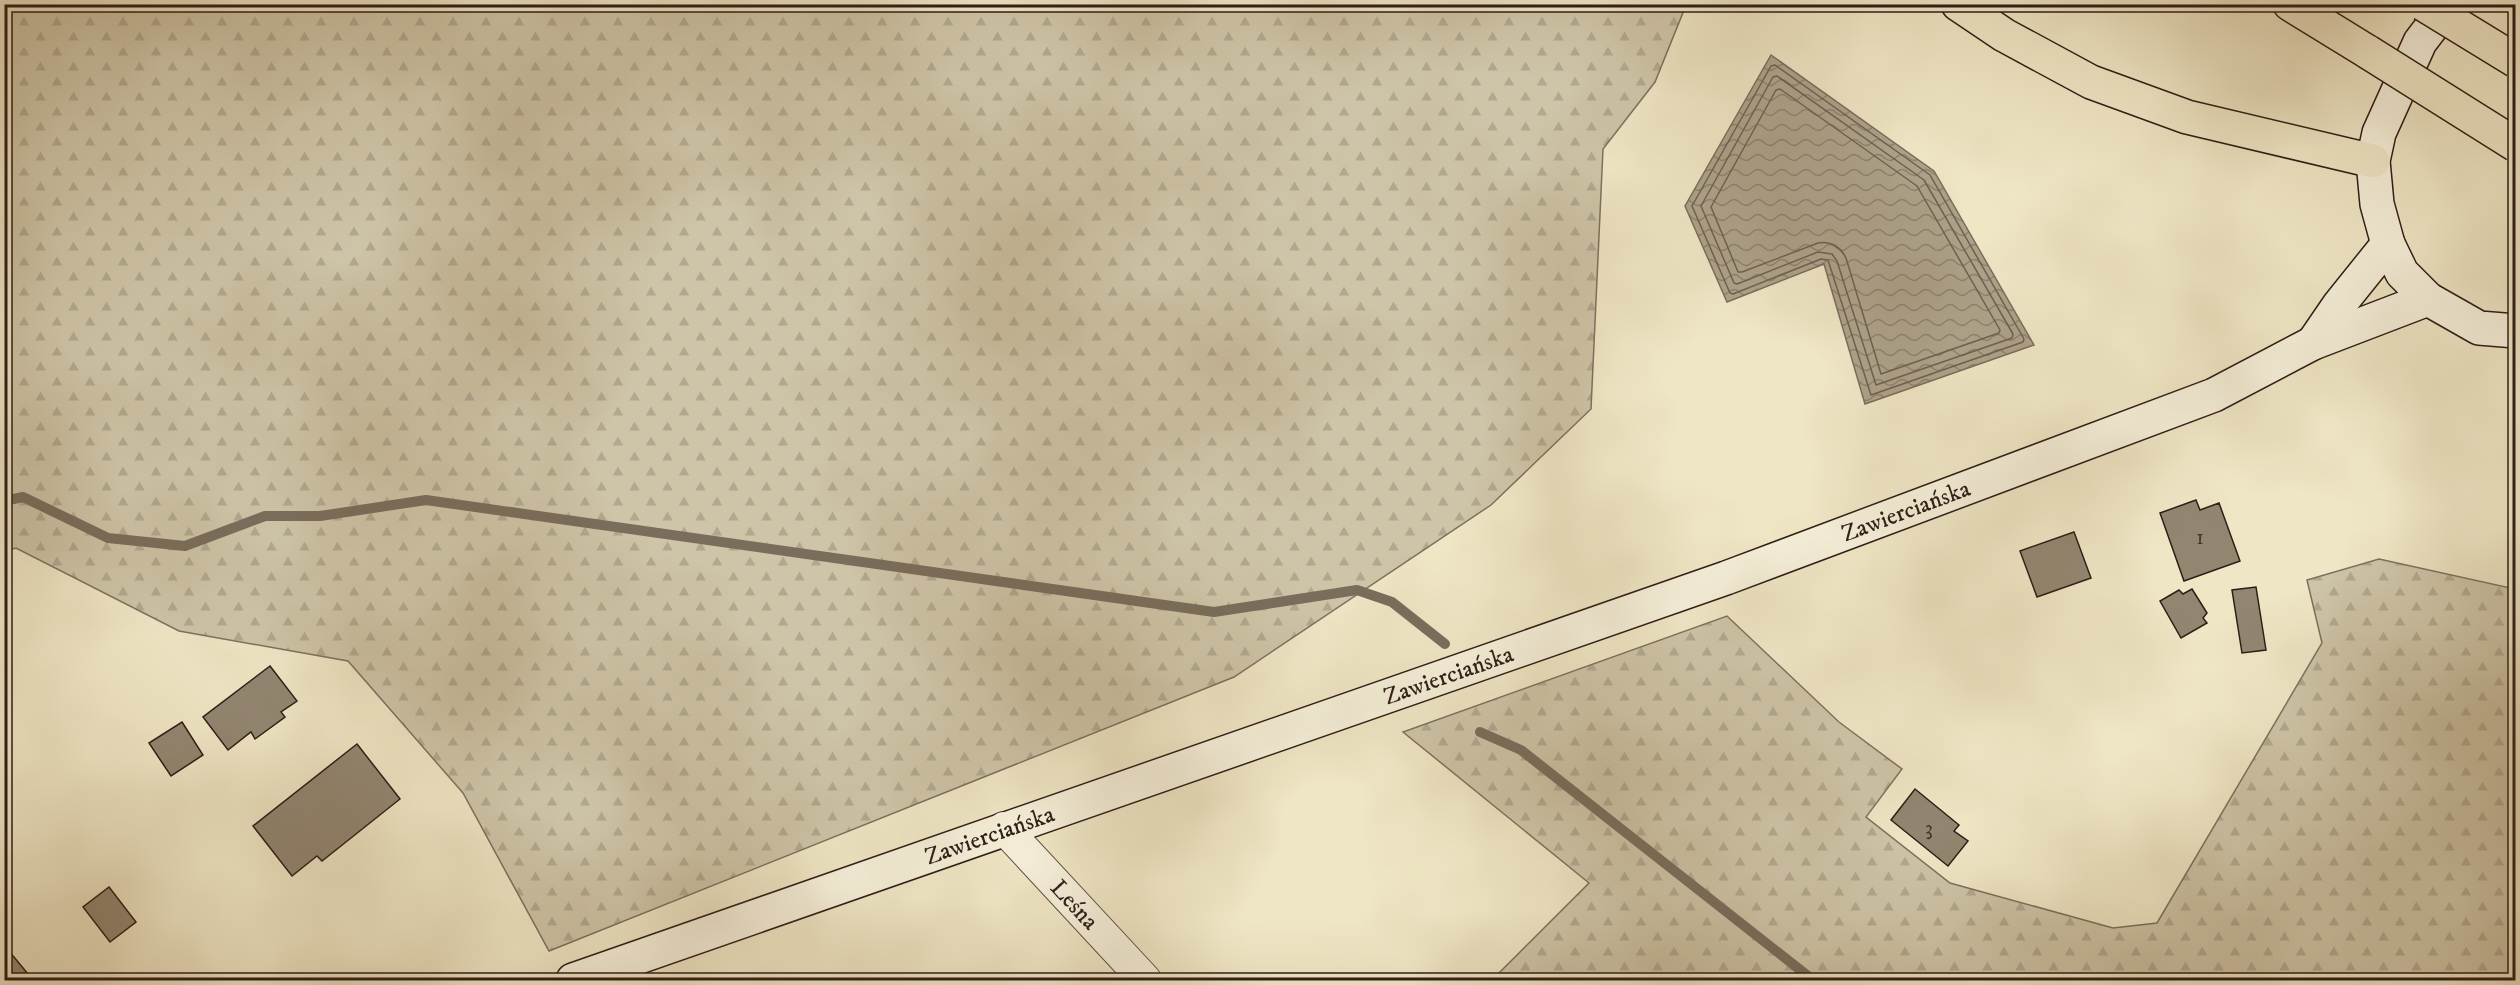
<svg xmlns="http://www.w3.org/2000/svg" width="2520" height="985" viewBox="0 0 2520 985" font-family="'IM FELL DW Pica',serif">
<style>
.forest{fill:url(#forest-firs);stroke:#7e705f;stroke-width:1.5}
.water{fill:url(#water-waves);stroke:#7a6d5c;stroke-width:1.5}
.lines{fill:none;stroke-linecap:round;stroke-linejoin:round}
.shore{stroke:#6e6050;stroke-width:1.5}
.stream{stroke:#7a6d5c;stroke-width:10}
.building{fill:#928671;stroke:#2e1d17;stroke-width:1.5}
.minor-casing{stroke:#5e4f42;stroke-width:34}
.secondary-casing{stroke:#2e1d17;stroke-width:36}
.primary-casing{stroke:#2e1d17;stroke-width:36}
.minor{stroke:#f5efd9;stroke-width:32}
.secondary{stroke:#f5efd9;stroke-width:33}
.primary{stroke:#efe6c5;stroke-width:33}
.primary-bridge-casing{stroke:#2e1d17;stroke-width:36;stroke-linecap:butt}
.primary-bridge{stroke:#efe6c5;stroke-width:33}
.labels{text-anchor:middle;stroke-width:6;stroke-linejoin:round;paint-order:stroke}
.number-label{font-size:21px;fill:#47372e}
.street-label{font-size:24px;fill:#2e1d17;stroke:#f5efd9}
</style>
<defs>
<pattern id="forest-firs" width="22" height="20" patternUnits="userSpaceOnUse" patternTransform="scale(1.5)"><rect width="22" height="20" fill="#cec4a7"/><path d="M5 1l3.5 6h-7zM16 11l3.5 6h-7z" fill="#b1a88f"/></pattern>
<pattern id="water-waves" width="16" height="10" patternUnits="userSpaceOnUse" patternTransform="scale(1.5)"><rect width="16" height="10" fill="#ada28a"/><path d="M0 5q4-4 8 0t8 0" fill="none" stroke="#8d8370"/></pattern>
</defs>
<rect width="100%" height="100%" fill="#efe6c5"/>
<filter id="stains"><feTurbulence type="fractalNoise" baseFrequency=".00333" numOctaves="4"/><feColorMatrix values="0 0 0 0 .2 0 0 0 0 .09 0 0 0 0 .02 0 0 0 .5 -.17"/></filter>
<radialGradient id="worn" r=".72"><stop offset=".6" stop-color="#630" stop-opacity="0"/><stop offset="1" stop-color="#630" stop-opacity=".3"/></radialGradient>
<g class="forest">
<polygon points="5,4 1686,4 1686,5 1655,82 1603,149 1591,409 1491,505 1234,677 549,951 463,793 348,661 179,631 16,548 5,551"/>
<polygon points="2379,559 2515,589 2515,980 1492,980 1589,883 1403,732 1727,616 1839,722 1902,769 1866,817 1950,883 2113,928 2157,923 2322,643 2307,580"/>
</g>
<polygon class="water" points="1771,55 1934,171 2034,345 1865,404 1824,264 1727,302 1685,206"/>
<g class="lines">
<g class="shore">
<polygon points="1775,65 1930,175 2024,339 2023,342 1871,395 1828,260 1821,259 1733,294 1730,293 1692,206 1771,66"/>
<polygon points="1777,76 1924,180 2013,334 2012,338 1876,385 1837,261 1832,254 1818,252 1737,284 1734,283 1701,206 1773,77"/>
<path d="M 1780,89 L 1917,186 L 2000,330 L 1999,333 L 1881,374 L 1846,258 C 1840,246 1831,241 1818,243 L 1742,272 L 1738,272 L 1711,207 L 1776,90 Z"/>
</g>
<g class="stream">
<polyline points="4,501 23,497 108,538 185,546 265,516 320,516 426,500 1214,612 1357,590 1392,602 1445,644"/>
<polyline points="1480,732 1521,750 1813,980"/>
</g>
</g>
<g class="building">
<polygon points="2196,500 2200,510 2219,503 2240,561 2184,581 2160,513"/>
<polygon points="2074,532 2091,578 2037,597 2020,551"/>
<polygon points="2256,587 2266,650 2242,653 2232,590"/>
<polygon points="2192,589 2207,613 2203,618 2207,623 2181,638 2160,601 2179,590 2183,594"/>
<polygon points="270,666 297,701 281,712 285,717 255,739 251,732 228,750 203,717"/>
<polygon points="182,722 203,755 171,776 149,743"/>
<polygon points="357,744 400,799 322,861 317,856 292,876 253,826"/>
<polygon points="1915,789 1959,825 1954,831 1968,841 1948,866 1891,820"/>
<polygon points="109,887 136,922 110,942 83,907"/>
<polygon points="4,945 33,980 4,980"/>
</g>
<g class="lines">
<defs>
<g id="minor">
<path id="s1" d="M 1004,828 L 1145,980"/>
</g>
<g id="secondary">
<polyline points="2449,4 2420,42 2379,133 2373,161 2377,204 2388,244 2402,273 2428,299 2479,328 2516,331"/>
<polyline points="2313,343 2339,305 2388,244"/>
<path id="s2" d="M 573,980 L 1726,578 L 2214,395 L 2313,343 L 2428,299"/>
</g>
<g id="primary">
<polyline points="1958,4 2004,35 2091,82 2187,117 2373,161"/>
<polyline points="2290,4 2368,52"/>
</g>
</defs>
<use href="#minor" class="minor-casing"/>
<use href="#secondary" class="secondary-casing"/>
<use href="#primary" class="primary-casing"/>
<use href="#minor" class="minor"/>
<use href="#secondary" class="secondary"/>
<use href="#primary" class="primary"/>
<defs>
<g id="primary-bridge">
<polyline points="2423,4 2516,61"/>
<polyline points="2368,52 2516,145"/>
</g>
</defs>
<use href="#primary-bridge" class="primary-bridge-casing"/>
<use href="#primary-bridge" class="primary-bridge"/>
</g>
<g class="labels">
<g class="number-label">
<text x="2200" y="544">1</text>
<text x="1929" y="835">3</text>
</g>
<g class="street-label">
<text dy="8" stroke="none"><textPath href="#s2" startOffset="1413">Zawierciańska</textPath></text>
<text dy="8" stroke="none"><textPath href="#s2" startOffset="927">Zawierciańska</textPath></text>
<text dy="8" stroke="none"><textPath href="#s2" startOffset="441">Zawierciańska</textPath></text>
<text dy="8" stroke="none"><textPath href="#s1" startOffset="104">Leśna</textPath></text>
</g>
</g>
<rect width="2520" height="985" fill="none" stroke="#efe6c5" stroke-width="24"/>
<rect x="6" y="6" width="2508" height="973" fill="none" stroke="#2e1d17" stroke-width="3"/>
<rect x="12" y="12" width="2496" height="961" fill="none" stroke="#2e1d17" stroke-width="1.5"/>
<rect width="100%" height="100%" filter="url(#stains)"/>
<rect width="100%" height="100%" fill="url(#worn)"/>
</svg>
